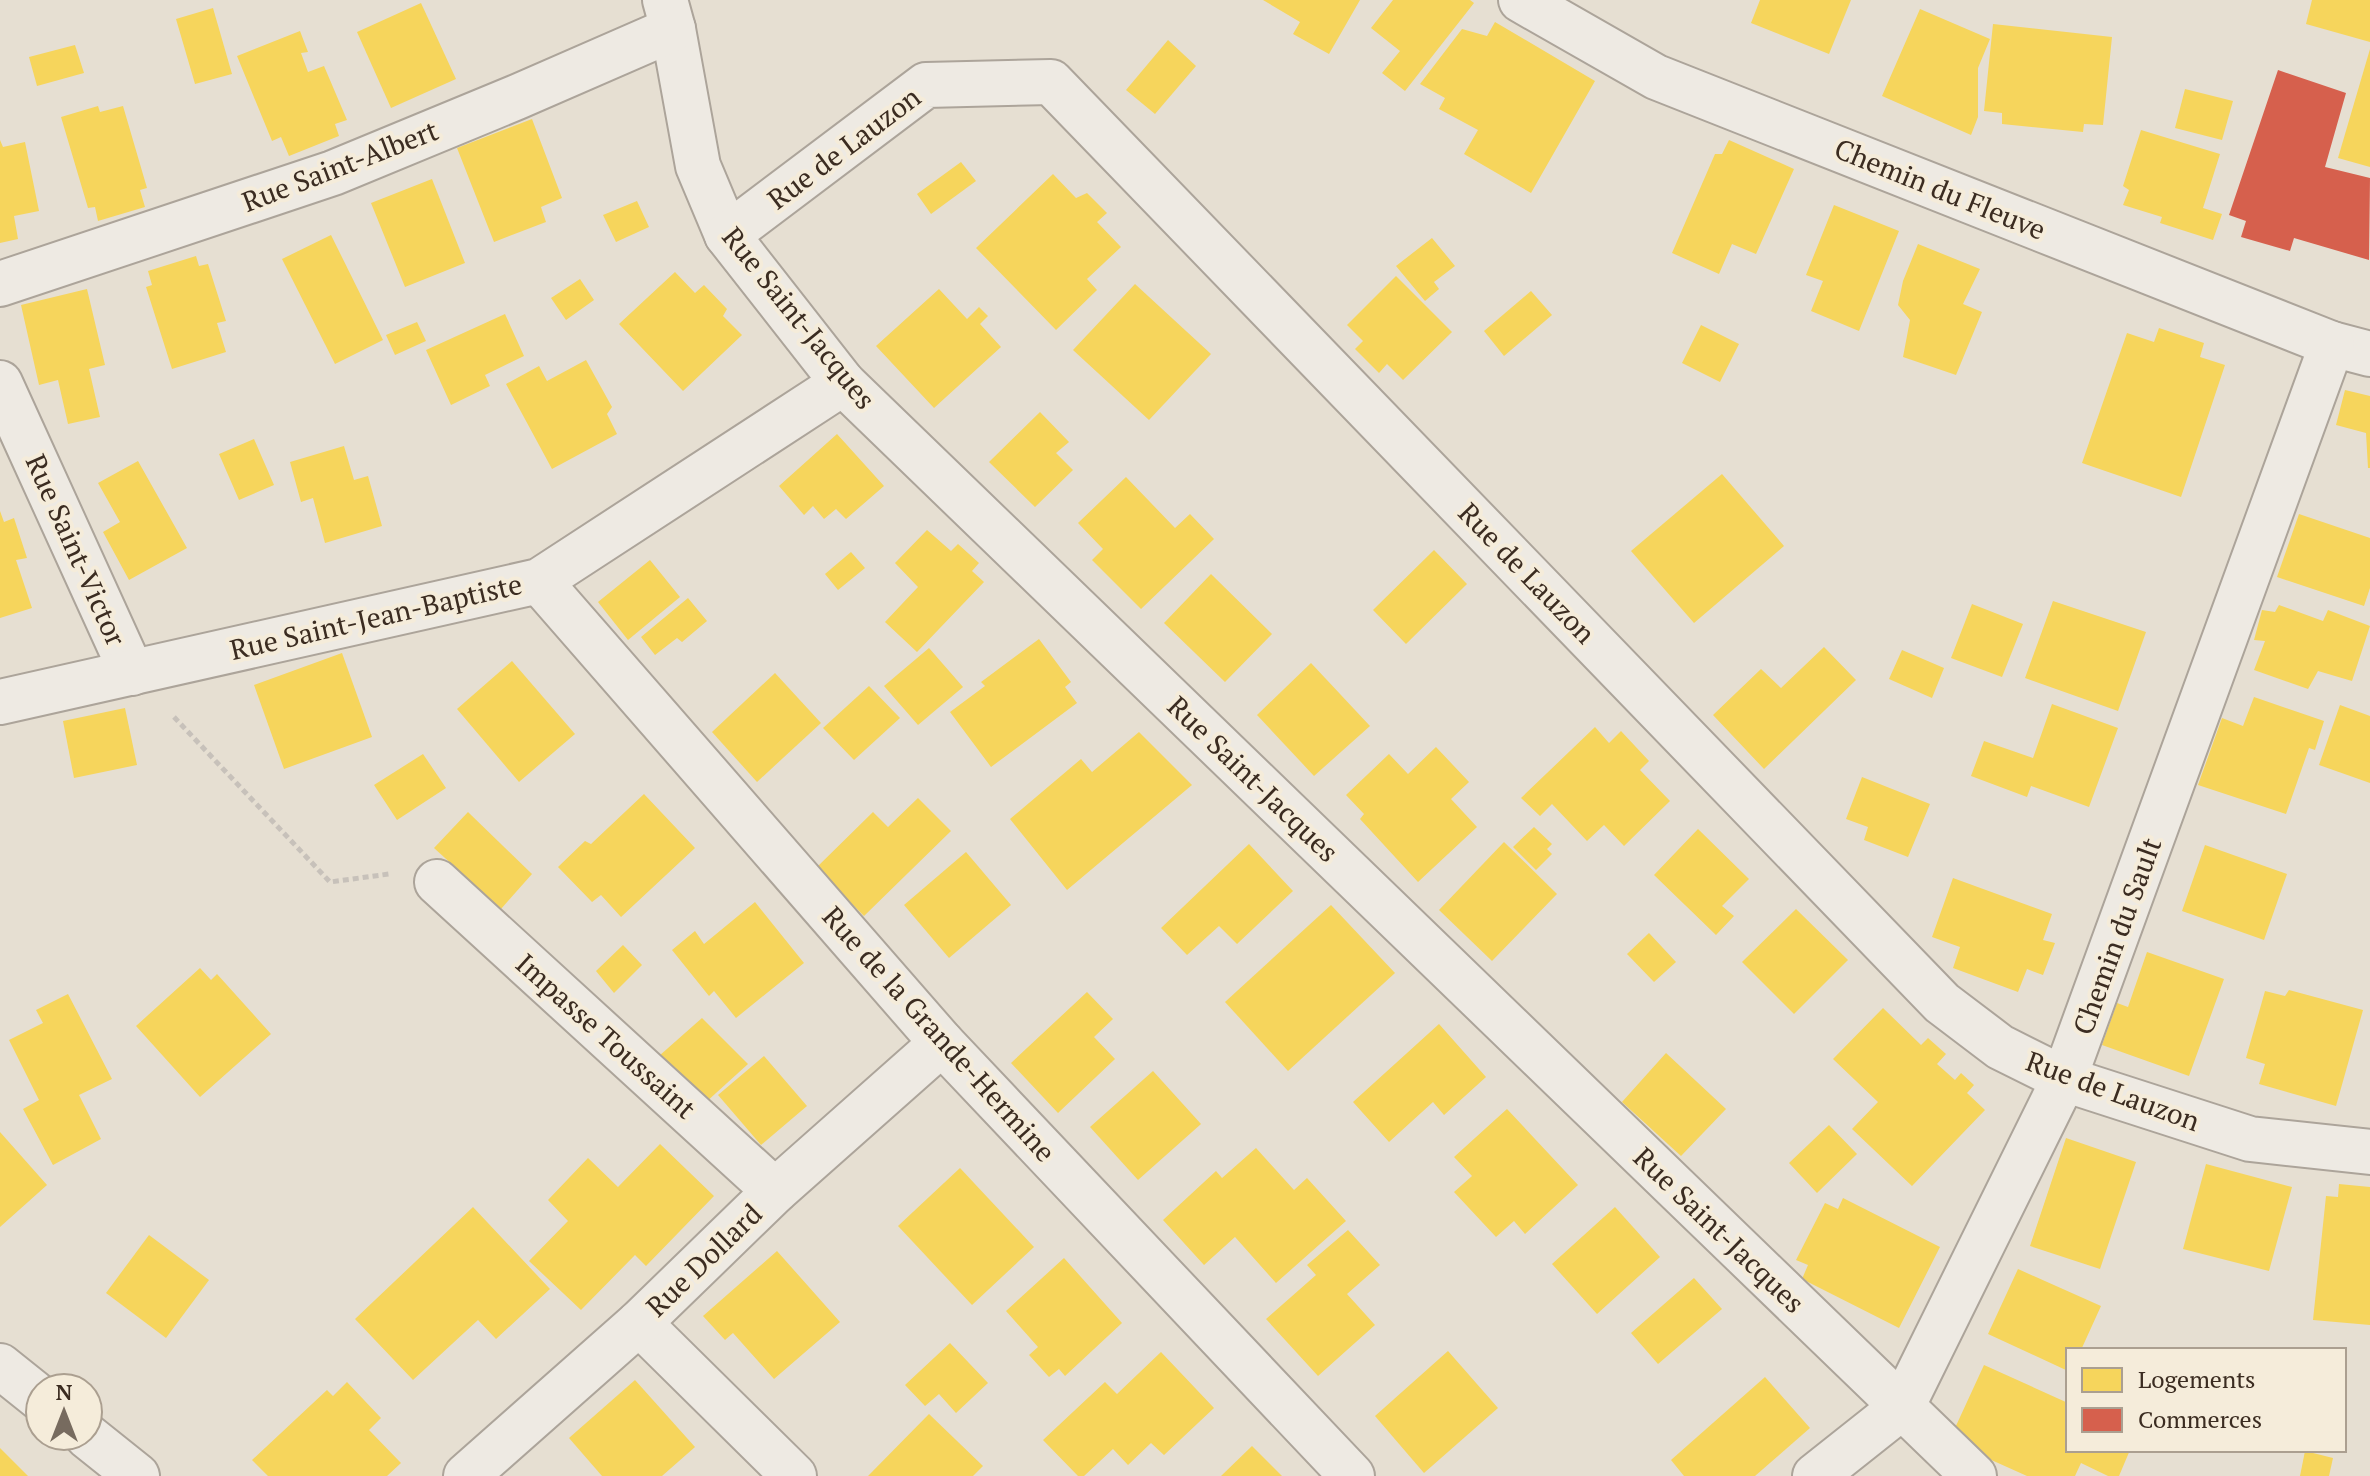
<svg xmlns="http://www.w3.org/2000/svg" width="2370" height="1476" viewBox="0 0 2370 1476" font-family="'PT Serif',serif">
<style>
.homes{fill:#f6d55c}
.shops{fill:#d6604d}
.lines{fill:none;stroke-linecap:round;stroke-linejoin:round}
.minor-casing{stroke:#aca49a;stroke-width:48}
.path{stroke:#c7c1ba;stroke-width:5;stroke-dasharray:6 4;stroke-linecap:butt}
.minor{stroke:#eeeae3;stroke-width:44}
.labels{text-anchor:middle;stroke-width:8;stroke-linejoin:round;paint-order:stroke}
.street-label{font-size:28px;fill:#3b2c21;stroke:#f5ecda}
</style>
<rect width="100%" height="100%" fill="#e6dfd2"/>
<g class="homes">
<polygon points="1263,0 1360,0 1329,54 1293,34 1300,22"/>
<polygon points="1393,0 1470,0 1474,3 1405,91 1382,73 1400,51 1371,28"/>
<polygon points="1760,0 1851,0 1829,54 1751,23"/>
<polygon points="2312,0 2370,0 2370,42 2306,24"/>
<polygon points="421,3 456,79 391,108 357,32"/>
<polygon points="213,8 232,74 195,84 176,19"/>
<polygon points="1920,9 1990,39 1978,68 1978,117 1971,135 1882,96"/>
<polygon points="1495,22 1595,81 1531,193 1464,154 1478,130 1439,109 1445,98 1420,84 1462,29 1487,36"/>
<polygon points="1993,24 2112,37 2103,125 2084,124 2083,132 2002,124 2002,113 1984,111"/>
<polygon points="300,31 308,52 301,53 308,72 324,66 347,120 335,124 339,136 289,156 281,137 272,141 237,56"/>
<polygon points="1168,40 1196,66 1155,114 1126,90"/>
<polygon points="75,45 84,73 37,86 29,57"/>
<polygon points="2370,49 2370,167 2338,158"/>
<polygon points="2185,89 2233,101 2222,140 2175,128"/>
<polygon points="98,106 100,112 123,106 147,188 140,190 145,207 98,221 95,207 88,208 61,117"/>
<polygon points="532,119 562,198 541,207 546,222 494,242 457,148"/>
<polygon points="2141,130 2220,154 2203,208 2222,214 2213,240 2160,223 2162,217 2123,205 2129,190 2123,186"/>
<polygon points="0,140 3,147 25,142 39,211 14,216 18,239 0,243"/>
<polygon points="1729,140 1794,169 1756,254 1732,244 1719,274 1672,253 1715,154 1722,154"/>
<polygon points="961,162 976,181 931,214 917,194"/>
<polygon points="1053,174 1076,198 1087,193 1107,213 1097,222 1121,247 1087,279 1097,290 1056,330 976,248"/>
<polygon points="432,179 465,263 405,287 371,203"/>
<polygon points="637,201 649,227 616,242 603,215"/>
<polygon points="1834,205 1899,231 1859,331 1811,311 1823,281 1806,275"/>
<polygon points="331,235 383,340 335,364 282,259"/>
<polygon points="1432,238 1455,266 1434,282 1439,289 1425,301 1396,266"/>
<polygon points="1918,244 1980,269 1963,304 1982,312 1956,375 1903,357 1910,320 1898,305 1903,281"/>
<polygon points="196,256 199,266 208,264 226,321 217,323 226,352 172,369 146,287 152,285 148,271"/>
<polygon points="675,272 695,293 704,285 727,309 723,316 742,335 683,391 619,324"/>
<polygon points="1396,276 1452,332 1403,380 1387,364 1379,373 1355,349 1363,341 1347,325"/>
<polygon points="580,279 594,300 566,320 551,298"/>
<polygon points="1135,284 1211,354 1149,420 1073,350"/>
<polygon points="87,289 105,365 89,369 100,417 68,424 58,380 39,385 21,305"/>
<polygon points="939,289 967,319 979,307 988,316 980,324 1001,347 934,408 876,346"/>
<polygon points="1531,291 1552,315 1504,356 1484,331"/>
<polygon points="505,314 524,356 485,375 490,386 451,405 426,350"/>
<polygon points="417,322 426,341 395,355 386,335"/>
<polygon points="1701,325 1739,344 1720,382 1682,363"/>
<polygon points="2159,328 2204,343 2200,357 2225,365 2181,497 2082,463 2127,333 2154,342"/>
<polygon points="586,360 612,407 607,414 617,434 552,469 506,384 539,366 547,381"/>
<polygon points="2345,390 2370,396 2370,468 2368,468 2366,433 2336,425"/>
<polygon points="1040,412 1069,442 1056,453 1073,470 1035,507 989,462"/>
<polygon points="837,434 884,486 846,519 836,509 824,519 813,506 804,515 779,486"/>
<polygon points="254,439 274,485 239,500 219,454"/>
<polygon points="344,446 354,480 368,476 382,526 325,543 313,498 301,502 290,462"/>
<polygon points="138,461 187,548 129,580 103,532 120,522 98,483"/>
<polygon points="1722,474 1784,546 1694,623 1631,551"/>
<polygon points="1126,477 1175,528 1190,514 1214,539 1141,609 1092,560 1103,549 1078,523"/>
<polygon points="0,511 4,522 14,518 27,558 16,560 32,608 0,618"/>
<polygon points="2299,514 2370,538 2370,588 2364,606 2277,577"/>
<polygon points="927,530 951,551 958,544 979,563 972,571 984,582 917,652 885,622 918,587 895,563"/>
<polygon points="1434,550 1467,584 1406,644 1373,610"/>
<polygon points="851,552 865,568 838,590 825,574"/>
<polygon points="650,560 680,597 628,640 598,602"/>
<polygon points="1211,574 1272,634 1225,682 1164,623"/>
<polygon points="688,598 707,621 682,642 677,638 655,655 641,637"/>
<polygon points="2053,601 2146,632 2118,711 2025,678"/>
<polygon points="1972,604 2023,624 2002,677 1951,658"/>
<polygon points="2279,605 2323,621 2328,610 2370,626 2352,681 2318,671 2308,689 2254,670 2265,641 2254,640 2262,610 2275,612"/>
<polygon points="1039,639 1071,682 1065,687 1077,703 991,767 950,712 985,686 981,682"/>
<polygon points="1824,647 1856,680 1764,769 1713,715 1761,669 1781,688"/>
<polygon points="929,648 963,687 918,725 884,686"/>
<polygon points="1902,650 1944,668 1932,698 1889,679"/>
<polygon points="342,653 372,737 284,769 254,685"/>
<polygon points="512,661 575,734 519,782 457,709"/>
<polygon points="1311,663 1370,726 1314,776 1257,715"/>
<polygon points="775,673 821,723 757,782 712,732"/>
<polygon points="869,686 900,718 854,760 823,728"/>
<polygon points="2254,697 2324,721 2315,750 2309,748 2286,814 2198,785 2222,718 2243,726"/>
<polygon points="2052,704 2118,728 2089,807 2031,786 2027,797 1971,776 1984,741 2033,758"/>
<polygon points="2340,705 2370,716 2370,783 2319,765"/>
<polygon points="125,708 137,765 74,778 63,721"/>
<polygon points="1595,727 1609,743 1621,731 1649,761 1640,770 1670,801 1624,846 1604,825 1587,841 1552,804 1540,816 1521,798"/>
<polygon points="1139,732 1192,785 1067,890 1010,819 1081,759 1092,772"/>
<polygon points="1436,747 1469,782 1451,799 1477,827 1418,882 1360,819 1364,814 1346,795 1389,754 1408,774"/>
<polygon points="423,754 446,788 397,820 374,785"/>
<polygon points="1862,777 1930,804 1908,857 1864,840 1868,827 1846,819"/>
<polygon points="644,794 695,848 621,917 601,895 592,902 558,867 585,841 591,844"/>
<polygon points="918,798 951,831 864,916 816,868 873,812 888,827"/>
<polygon points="468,812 532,874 501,909 434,848"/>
<polygon points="1534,827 1552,844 1547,849 1552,854 1536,870 1513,847"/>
<polygon points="1698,829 1749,879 1722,906 1734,916 1716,935 1654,875"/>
<polygon points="1504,842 1557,894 1492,961 1439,910"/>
<polygon points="1249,844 1293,891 1237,944 1219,926 1187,955 1161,928"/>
<polygon points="2205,845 2287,874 2264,940 2182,911"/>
<polygon points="966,852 1011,905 949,958 904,905"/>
<polygon points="1953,878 2052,914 2043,940 2055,943 2043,975 2027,969 2018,992 1953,968 1960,947 1932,937"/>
<polygon points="755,902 804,963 736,1018 714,991 709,996 672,950 695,931 704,944"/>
<polygon points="1331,905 1395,973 1288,1071 1225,1002"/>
<polygon points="1796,909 1848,960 1794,1014 1742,962"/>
<polygon points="1649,933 1676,962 1654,982 1627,954"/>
<polygon points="623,945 642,965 614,993 596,971"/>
<polygon points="2147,952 2224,979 2189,1076 2102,1045 2117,1003 2128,1007"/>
<polygon points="200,968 211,980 217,974 271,1034 200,1097 136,1026"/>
<polygon points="2289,990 2363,1010 2336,1106 2259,1084 2265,1064 2246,1058 2265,991 2285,996"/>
<polygon points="1087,992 1113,1019 1094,1037 1115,1059 1058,1113 1011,1063"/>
<polygon points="68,994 112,1079 79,1095 101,1139 53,1165 23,1109 39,1100 9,1040 43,1023 36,1010"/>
<polygon points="1883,1008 1921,1045 1928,1038 1946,1054 1937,1064 1955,1080 1961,1073 1974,1085 1967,1093 1985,1110 1912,1186 1852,1129 1878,1102 1833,1059"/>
<polygon points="702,1018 748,1064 705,1103 659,1056"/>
<polygon points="1439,1024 1486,1077 1444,1115 1433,1102 1389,1142 1353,1102"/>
<polygon points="1666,1053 1726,1109 1681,1156 1622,1102"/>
<polygon points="764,1056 807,1106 761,1145 718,1095"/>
<polygon points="1153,1071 1201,1124 1138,1180 1090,1127"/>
<polygon points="1507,1109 1578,1185 1525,1234 1514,1221 1496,1237 1454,1192 1472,1176 1454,1157"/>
<polygon points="1829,1125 1857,1154 1817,1193 1789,1163"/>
<polygon points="0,1132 47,1185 0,1227"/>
<polygon points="2066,1138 2136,1162 2100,1269 2030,1246"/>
<polygon points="660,1144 714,1196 646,1266 635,1255 581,1310 529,1261 568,1221 548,1200 588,1158 618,1187"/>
<polygon points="1256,1148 1294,1190 1307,1178 1346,1221 1276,1283 1235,1237 1204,1265 1163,1220 1216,1171 1222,1178"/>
<polygon points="2206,1164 2292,1187 2269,1271 2183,1249"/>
<polygon points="960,1168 1034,1247 972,1305 898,1226"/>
<polygon points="2339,1184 2370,1187 2370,1325 2313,1320 2326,1196 2338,1197"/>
<polygon points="1843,1198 1940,1247 1899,1328 1802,1279 1808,1265 1796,1260 1825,1203 1838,1209"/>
<polygon points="473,1207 550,1289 496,1339 478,1320 413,1380 355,1319"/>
<polygon points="1615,1207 1660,1257 1597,1314 1552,1264"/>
<polygon points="1348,1230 1380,1265 1347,1294 1375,1325 1318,1376 1266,1319 1316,1275 1307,1265"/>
<polygon points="149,1235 209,1280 166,1338 106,1293"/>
<polygon points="777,1251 840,1322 774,1379 733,1333 725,1340 703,1316"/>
<polygon points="1064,1258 1122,1323 1065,1376 1059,1369 1049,1377 1029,1355 1038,1347 1006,1311"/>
<polygon points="2018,1269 2101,1306 2081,1350 2068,1350 2068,1371 1988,1334"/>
<polygon points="1694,1278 1722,1309 1658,1364 1631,1333"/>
<polygon points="950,1343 988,1383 956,1413 939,1394 925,1406 905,1385"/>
<polygon points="1448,1351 1498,1408 1424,1473 1375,1416"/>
<polygon points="1161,1352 1214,1408 1164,1455 1151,1443 1128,1465 1113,1449 1084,1476 1078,1476 1043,1440 1105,1382 1117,1394"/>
<polygon points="1984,1365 2068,1403 2068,1450 2130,1450 2119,1476 2108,1476 2081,1463 2075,1476 2027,1476 1949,1441"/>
<polygon points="1765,1377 1810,1428 1755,1476 1684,1476 1671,1460"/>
<polygon points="635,1380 695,1447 662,1476 602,1476 569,1438"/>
<polygon points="347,1382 381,1418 369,1430 401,1463 387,1476 268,1476 252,1460 327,1390 333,1396"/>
<polygon points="929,1414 983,1466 973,1476 868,1476"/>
<polygon points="1252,1446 1282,1476 1221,1476"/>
<polygon points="0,1448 28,1476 0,1476"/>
<polygon points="2305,1451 2333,1458 2329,1476 2300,1476"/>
</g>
<polygon class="shops" points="2278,70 2346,93 2325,167 2370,178 2369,260 2294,238 2290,251 2241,237 2246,221 2229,215"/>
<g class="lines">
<defs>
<g id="minor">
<polyline points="665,0 673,29 698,166 727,235 843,383 1974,1476"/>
<polyline points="1521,0 1656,77 2332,344 2370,354"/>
<polyline points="727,235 926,85 1051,82 1942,1003 2000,1047 2064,1079 2250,1139 2370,1152"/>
<polyline points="0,284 333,173 517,97 673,29"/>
<polyline points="0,383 132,673"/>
<polyline points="539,581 942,1043 1352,1476"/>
<polyline points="0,702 539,581 843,383"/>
<polyline points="437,882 775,1191"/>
<polyline points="639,1323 794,1476"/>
<polyline points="0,1366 40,1398"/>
<polyline points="87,1436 137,1476"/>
<polyline points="466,1476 639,1323 775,1191 942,1043"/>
<polyline points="1815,1476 1902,1407 2064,1079 2332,344"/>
</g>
</defs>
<use href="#minor" class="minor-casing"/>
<polyline class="path" points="174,717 330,882 389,874"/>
<use href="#minor" class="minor"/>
</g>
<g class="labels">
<g class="street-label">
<text transform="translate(844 148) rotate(-37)" y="10">Rue de Lauzon</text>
<text transform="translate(340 166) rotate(-21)" y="10">Rue Saint-Albert</text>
<text transform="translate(1940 189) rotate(22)" y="10">Chemin du Fleuve</text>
<text transform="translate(799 318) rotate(51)" y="10">Rue Saint-Jacques</text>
<text transform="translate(76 550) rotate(66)" y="10">Rue Saint-Victor</text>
<text transform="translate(1527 573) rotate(46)" y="10">Rue de Lauzon</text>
<text transform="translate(376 617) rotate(-13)" y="10">Rue Saint-Jean-Baptiste</text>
<text transform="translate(1253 779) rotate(44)" y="10">Rue Saint-Jacques</text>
<text transform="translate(2117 936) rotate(-70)" y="10">Chemin du Sault</text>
<text transform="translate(939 1034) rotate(48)" y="10">Rue de la Grande-Hermine</text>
<text transform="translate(606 1036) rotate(42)" y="10">Impasse Toussaint</text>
<text transform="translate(2113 1091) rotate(20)" y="10">Rue de Lauzon</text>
<text transform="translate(1719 1230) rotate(44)" y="10">Rue Saint-Jacques</text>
<text transform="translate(704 1260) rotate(-44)" y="10">Rue Dollard</text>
</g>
</g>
<rect x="2066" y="1348" width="280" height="104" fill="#f5ecda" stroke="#ab9f90" stroke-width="2"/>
<rect x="2082" y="1368" width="40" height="24" fill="#f6d55c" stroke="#ab9f90" stroke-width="2"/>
<text x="2138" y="1388" font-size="24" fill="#3b2c21">Logements</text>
<rect x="2082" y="1408" width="40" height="24" fill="#d6604d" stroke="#ab9f90" stroke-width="2"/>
<text x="2138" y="1428" font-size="24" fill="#3b2c21">Commerces</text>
<g transform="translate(64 1412)"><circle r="38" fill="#f5ecda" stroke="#ab9f90" stroke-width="2"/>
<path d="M0-6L14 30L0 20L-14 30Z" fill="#776b5f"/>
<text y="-12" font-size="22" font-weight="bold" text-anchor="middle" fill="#3b2c21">N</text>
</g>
</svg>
